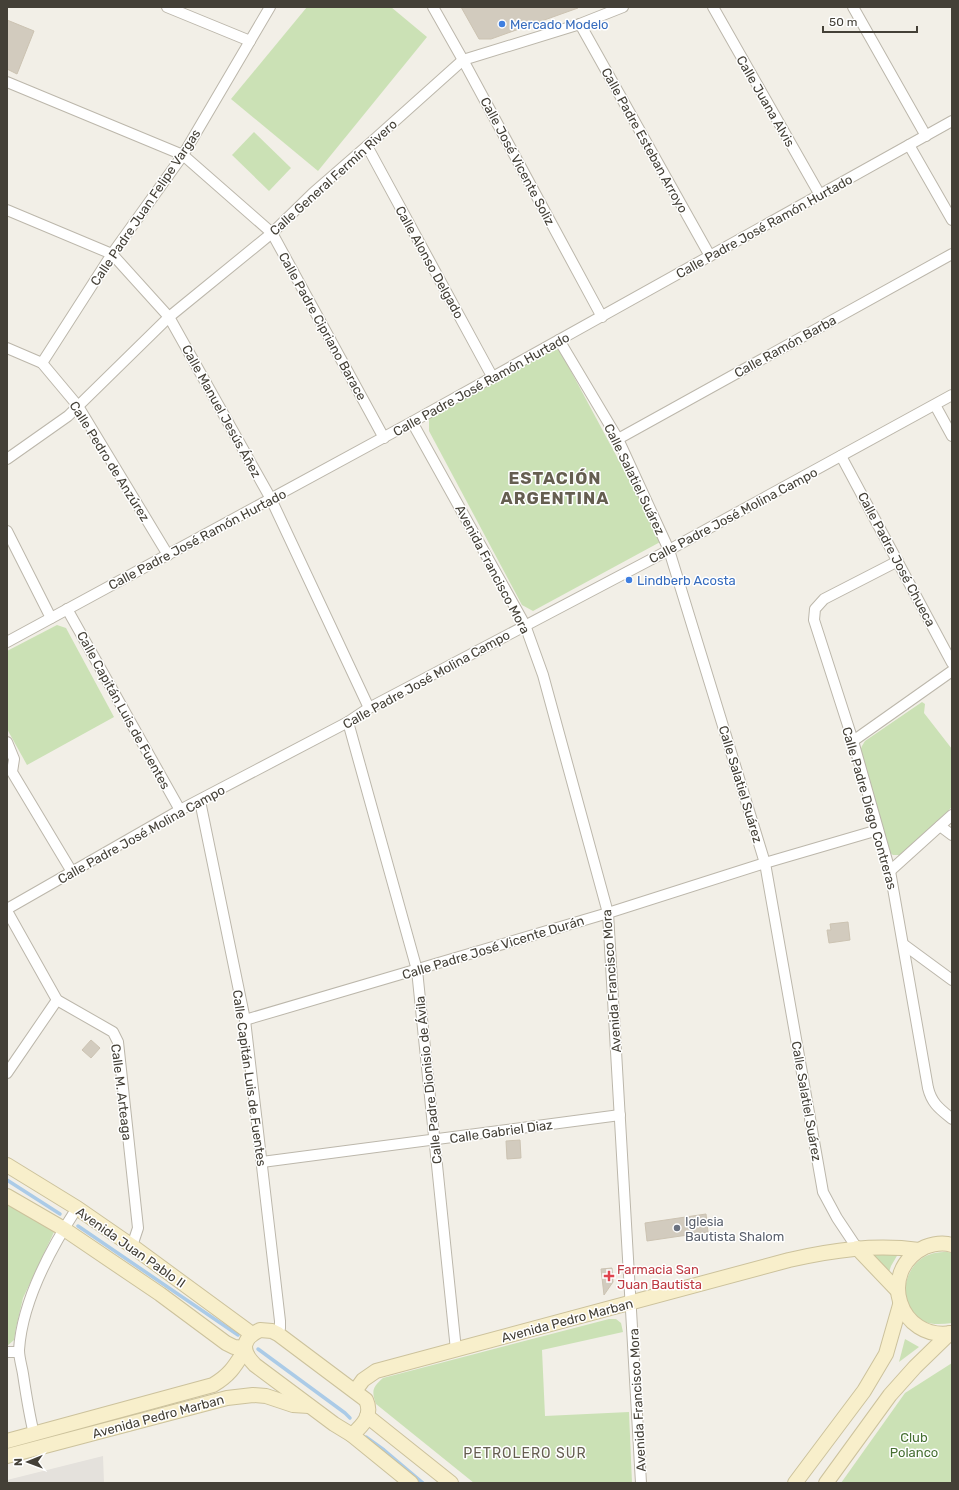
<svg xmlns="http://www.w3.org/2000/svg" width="959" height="1490" viewBox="0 0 959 1490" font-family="Rubik,sans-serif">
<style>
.industrial{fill:#e4e1dc}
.green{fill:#cbe1b5}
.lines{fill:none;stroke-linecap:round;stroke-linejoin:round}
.stream{stroke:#abcbe7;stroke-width:3.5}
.building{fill:#d2cbbe;stroke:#ccc3b2}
.street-casing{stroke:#bcb7ab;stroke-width:12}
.secondary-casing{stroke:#ccc29c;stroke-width:16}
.street{stroke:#fff;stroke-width:10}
.secondary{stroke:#f8efcb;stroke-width:14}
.shop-dot{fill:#3f7fe0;stroke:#fff;stroke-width:1.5}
.worship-dot{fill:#6b7280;stroke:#fff;stroke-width:1.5}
.health-dot{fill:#e0444e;stroke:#fff;stroke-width:1.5}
.labels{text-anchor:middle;stroke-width:3;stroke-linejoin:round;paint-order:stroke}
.shop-label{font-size:13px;fill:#366cbe;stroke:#fff;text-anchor:start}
.street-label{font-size:13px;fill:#444037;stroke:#fff}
.worship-label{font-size:13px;fill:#5b616d;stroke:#fff;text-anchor:start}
.health-label{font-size:13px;fill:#be3a42;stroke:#fff;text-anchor:start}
.park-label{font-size:13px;fill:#456f31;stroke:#fff}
.neighbourhood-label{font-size:14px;letter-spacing:1px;fill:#655e50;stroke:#fff}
.district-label{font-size:17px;font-weight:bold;letter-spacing:1px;fill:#655e50;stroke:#fff}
</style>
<rect width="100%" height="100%" fill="#f2efe7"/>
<polygon class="industrial" points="103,1456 104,1483 7,1483 7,1480"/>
<g class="green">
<polygon points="307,7 391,7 427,37 318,171 231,99"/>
<polygon points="254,132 291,168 269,191 232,155"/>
<polygon points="558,347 662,541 533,611 522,605 429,431 429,417"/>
<polygon points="57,625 66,628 114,717 27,765 7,729 7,651"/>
<polygon points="922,702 925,704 924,713 952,749 952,807 901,855 893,855 889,852 860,751 862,746 865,741"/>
<polygon points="7,1203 54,1232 23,1298 16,1328 14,1340 7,1346"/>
<path d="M 947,1252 L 952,1253 L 952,1323 C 943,1324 933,1325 925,1322 C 897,1313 901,1273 921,1259 C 929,1253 938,1252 947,1252 Z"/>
<polygon points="873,1253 898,1254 891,1266 889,1272 873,1255"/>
<path d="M 609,1319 L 616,1319 L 621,1323 L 623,1332 L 542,1350 L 545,1416 L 629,1412 L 632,1483 L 474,1483 L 376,1404 C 371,1390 373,1387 383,1378 Z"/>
<polygon points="905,1339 919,1347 899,1362"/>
<polygon points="952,1363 952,1483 841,1483 905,1393"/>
</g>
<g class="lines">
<g class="stream">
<polyline points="7,1180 60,1214"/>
<polyline points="78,1226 238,1335"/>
<polyline points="258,1349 345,1413 350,1418"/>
<polyline points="366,1437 384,1450 423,1483"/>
</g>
</g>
<g class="building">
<polygon points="461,7 577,7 578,8 491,39 479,39"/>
<polygon points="7,20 34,31 17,74 7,69"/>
<polygon points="848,922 850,940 829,943 827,930 831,930 830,924"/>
<polygon points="91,1040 100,1048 91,1058 82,1050"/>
<polygon points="520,1140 521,1158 507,1159 506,1141"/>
<polygon points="706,1214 708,1232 647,1241 645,1223"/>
<polygon points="612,1268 613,1282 604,1295 601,1269"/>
</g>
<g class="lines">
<defs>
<g id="street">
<polyline points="167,7 250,41"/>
<polyline points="433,7 463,60 602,317"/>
<polyline points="713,7 820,195"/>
<polyline points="853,7 926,136"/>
<polyline points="580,24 710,256"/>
<polyline points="7,82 183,155 272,233 384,438"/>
<polyline points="909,145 952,220"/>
<polyline points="367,146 493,378"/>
<polyline points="7,210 112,254 169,317 271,499 369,708"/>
<polyline points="559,340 618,439 669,550 765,863 823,1192 837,1218 857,1248"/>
<polyline points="7,348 42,363 78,406 168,555"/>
<polyline points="42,363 112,254 183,155 270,7"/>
<polyline points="935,405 952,436"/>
<polyline points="412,422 525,625 543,675 608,913 641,1483"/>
<polyline points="618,439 952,254"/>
<polyline points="841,456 952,663"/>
<polyline points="7,459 68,416 169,317 272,233 313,193 367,146 463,60 580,24 623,7"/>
<polyline points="7,531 51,618"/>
<path d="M 898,561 L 824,599 L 815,609 L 814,620 L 853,741 L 890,871 L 928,1088 C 932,1104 940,1109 952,1119"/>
<polyline points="67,609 180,810"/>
<polyline points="7,642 412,422 952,121"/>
<polyline points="348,722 417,970 456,1350"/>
<polyline points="853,741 952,671"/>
<polyline points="7,742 14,759 12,772 72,872"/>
<polyline points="200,801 245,1020 280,1321 280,1328 278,1334"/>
<polyline points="940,826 952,835"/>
<polyline points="890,871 952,815"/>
<polyline points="7,909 180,810 348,722 369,708 669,550 952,395"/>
<polyline points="7,911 57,1000 113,1032 118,1042 138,1228 132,1246"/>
<polyline points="903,944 952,980"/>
<polyline points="245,1020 608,913 765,863 878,830"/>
<polyline points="7,1073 57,1000"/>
<polyline points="262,1162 620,1115"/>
<polyline points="7,1352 19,1352"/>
<path d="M 34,1434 C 29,1414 26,1394 23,1374 C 22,1367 19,1358 19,1350 C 22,1302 51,1248 77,1208"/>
</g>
<g id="secondary">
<polyline points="7,1165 77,1208 132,1246 252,1334"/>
<polyline points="7,1196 64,1229 160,1294 226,1343 234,1347 245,1348"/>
<path d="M 952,1245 C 943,1242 933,1244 925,1247 C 876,1271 899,1342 952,1333"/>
<polyline points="857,1248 897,1290"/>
<path d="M 260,1330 L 272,1331 L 278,1334 L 366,1400 C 373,1415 363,1425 352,1435 L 334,1424 L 255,1365 C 241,1351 241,1339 260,1330 Z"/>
<path d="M 355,1391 L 363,1380 L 376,1371 L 789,1260 C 833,1250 875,1244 919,1250"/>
<polyline points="367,1416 451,1483"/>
<polyline points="352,1435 411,1483"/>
<path d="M 7,1441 L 213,1385 C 230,1375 235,1366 245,1350"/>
<polyline points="7,1456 227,1398 253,1395 266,1396 293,1405 309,1406"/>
<polyline points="795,1483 864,1391 886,1354 900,1305"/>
<polyline points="826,1483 890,1395 915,1367 950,1333"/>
</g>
</defs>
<use href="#street" class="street-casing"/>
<use href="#secondary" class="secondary-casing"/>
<use href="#street" class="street"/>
<use href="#secondary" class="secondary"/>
</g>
<g class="shop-dot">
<circle cx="502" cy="24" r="4"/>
<circle cx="629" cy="580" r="4"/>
</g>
<circle class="worship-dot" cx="677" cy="1228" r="4"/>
<path class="health-dot" d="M607 1270h4v4h4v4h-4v4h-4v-4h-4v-4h4z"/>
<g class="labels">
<g class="shop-label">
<text x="510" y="29">Mercado Modelo</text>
<text x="637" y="585">Lindberb Acosta</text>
</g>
<g class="street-label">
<text transform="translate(766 101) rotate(60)" y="5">Calle Juana Alvis</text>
<text transform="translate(645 140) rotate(61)" y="5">Calle Padre Esteban Arroyo</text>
<text transform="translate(518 161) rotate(62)" y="5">Calle José Vicente Soliz</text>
<text transform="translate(333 177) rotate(-42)" y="5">Calle General Fermín Rivero</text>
<text transform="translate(145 207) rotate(-56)" y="5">Calle Padre Juan Felipe Vargas</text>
<text transform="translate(764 226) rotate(-29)" y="5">Calle Padre José Ramón Hurtado</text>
<text transform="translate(430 262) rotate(61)" y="5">Calle Alonso Delgado</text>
<text transform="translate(323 326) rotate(61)" y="5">Calle Padre Cipriano Barace</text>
<text transform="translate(785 346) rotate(-29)" y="5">Calle Ramón Barba</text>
<text transform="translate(481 384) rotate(-29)" y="5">Calle Padre José Ramón Hurtado</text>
<text transform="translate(222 411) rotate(61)" y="5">Calle Manuel Jesús Áñez</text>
<text transform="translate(110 461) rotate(58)" y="5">Calle Pedro de Anzúrez</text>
<text transform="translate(635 479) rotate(64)" y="5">Calle Salatiel Suárez</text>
<text transform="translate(733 515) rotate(-28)" y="5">Calle Padre José Molina Campo</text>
<text transform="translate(197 539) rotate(-28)" y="5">Calle Padre José Ramón Hurtado</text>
<text transform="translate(897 559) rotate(62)" y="5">Calle Padre José Chueca</text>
<text transform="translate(493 569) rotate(62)" y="5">Avenida Francisco Mora</text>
<text transform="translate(426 679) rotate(-29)" y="5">Calle Padre José Molina Campo</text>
<text transform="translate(124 710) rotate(61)" y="5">Calle Capitán Luis de Fuentes</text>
<text transform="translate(741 784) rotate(73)" y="5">Calle Salatiel Suárez</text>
<text transform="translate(870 808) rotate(74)" y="5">Calle Padre Diego Contreras</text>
<text transform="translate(141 834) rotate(-29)" y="5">Calle Padre José Molina Campo</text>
<text transform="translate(493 947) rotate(-17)" y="5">Calle Padre José Vicente Durán</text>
<text transform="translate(611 981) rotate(-94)" y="5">Avenida Francisco Mora</text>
<text transform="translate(250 1078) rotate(82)" y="5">Calle Capitán Luis de Fuentes</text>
<text transform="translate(428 1080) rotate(-96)" y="5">Calle Padre Dionisio de Ávila</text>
<text transform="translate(122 1092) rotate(83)" y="5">Calle M. Arteaga</text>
<text transform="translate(807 1101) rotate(80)" y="5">Calle Salatiel Suárez</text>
<text transform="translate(501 1131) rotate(-8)" y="5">Calle Gabriel Diaz</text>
<text transform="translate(131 1247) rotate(35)" y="5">Avenida Juan Pablo II</text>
<text transform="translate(567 1320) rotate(-15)" y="5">Avenida Pedro Marban</text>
<text transform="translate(637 1400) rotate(-93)" y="5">Avenida Francisco Mora</text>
<text transform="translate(158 1416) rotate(-15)" y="5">Avenida Pedro Marban</text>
</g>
<g class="worship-label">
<text x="685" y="1226">Iglesia<tspan x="685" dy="15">Bautista Shalom</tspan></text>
</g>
<g class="health-label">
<text x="617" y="1274">Farmacia San<tspan x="617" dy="15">Juan Bautista</tspan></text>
</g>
<g class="park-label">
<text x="914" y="1442">Club<tspan x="914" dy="15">Polanco</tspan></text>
</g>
<g class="neighbourhood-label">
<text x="525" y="1458">PETROLERO SUR</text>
</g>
<g class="district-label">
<text x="555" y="484">ESTACIÓN<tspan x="555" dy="20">ARGENTINA</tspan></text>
</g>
</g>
<rect width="959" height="1490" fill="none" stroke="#444037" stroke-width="16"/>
<g transform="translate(28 1462) rotate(269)" stroke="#ffffff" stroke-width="3" paint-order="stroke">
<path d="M0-3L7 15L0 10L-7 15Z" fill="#444037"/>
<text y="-6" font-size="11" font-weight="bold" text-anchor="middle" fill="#444037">N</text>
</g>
<path d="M823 26v6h94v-6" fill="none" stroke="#444037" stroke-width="2"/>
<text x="829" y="26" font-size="12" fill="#444037" stroke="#ffffff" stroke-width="3" paint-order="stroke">50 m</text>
</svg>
